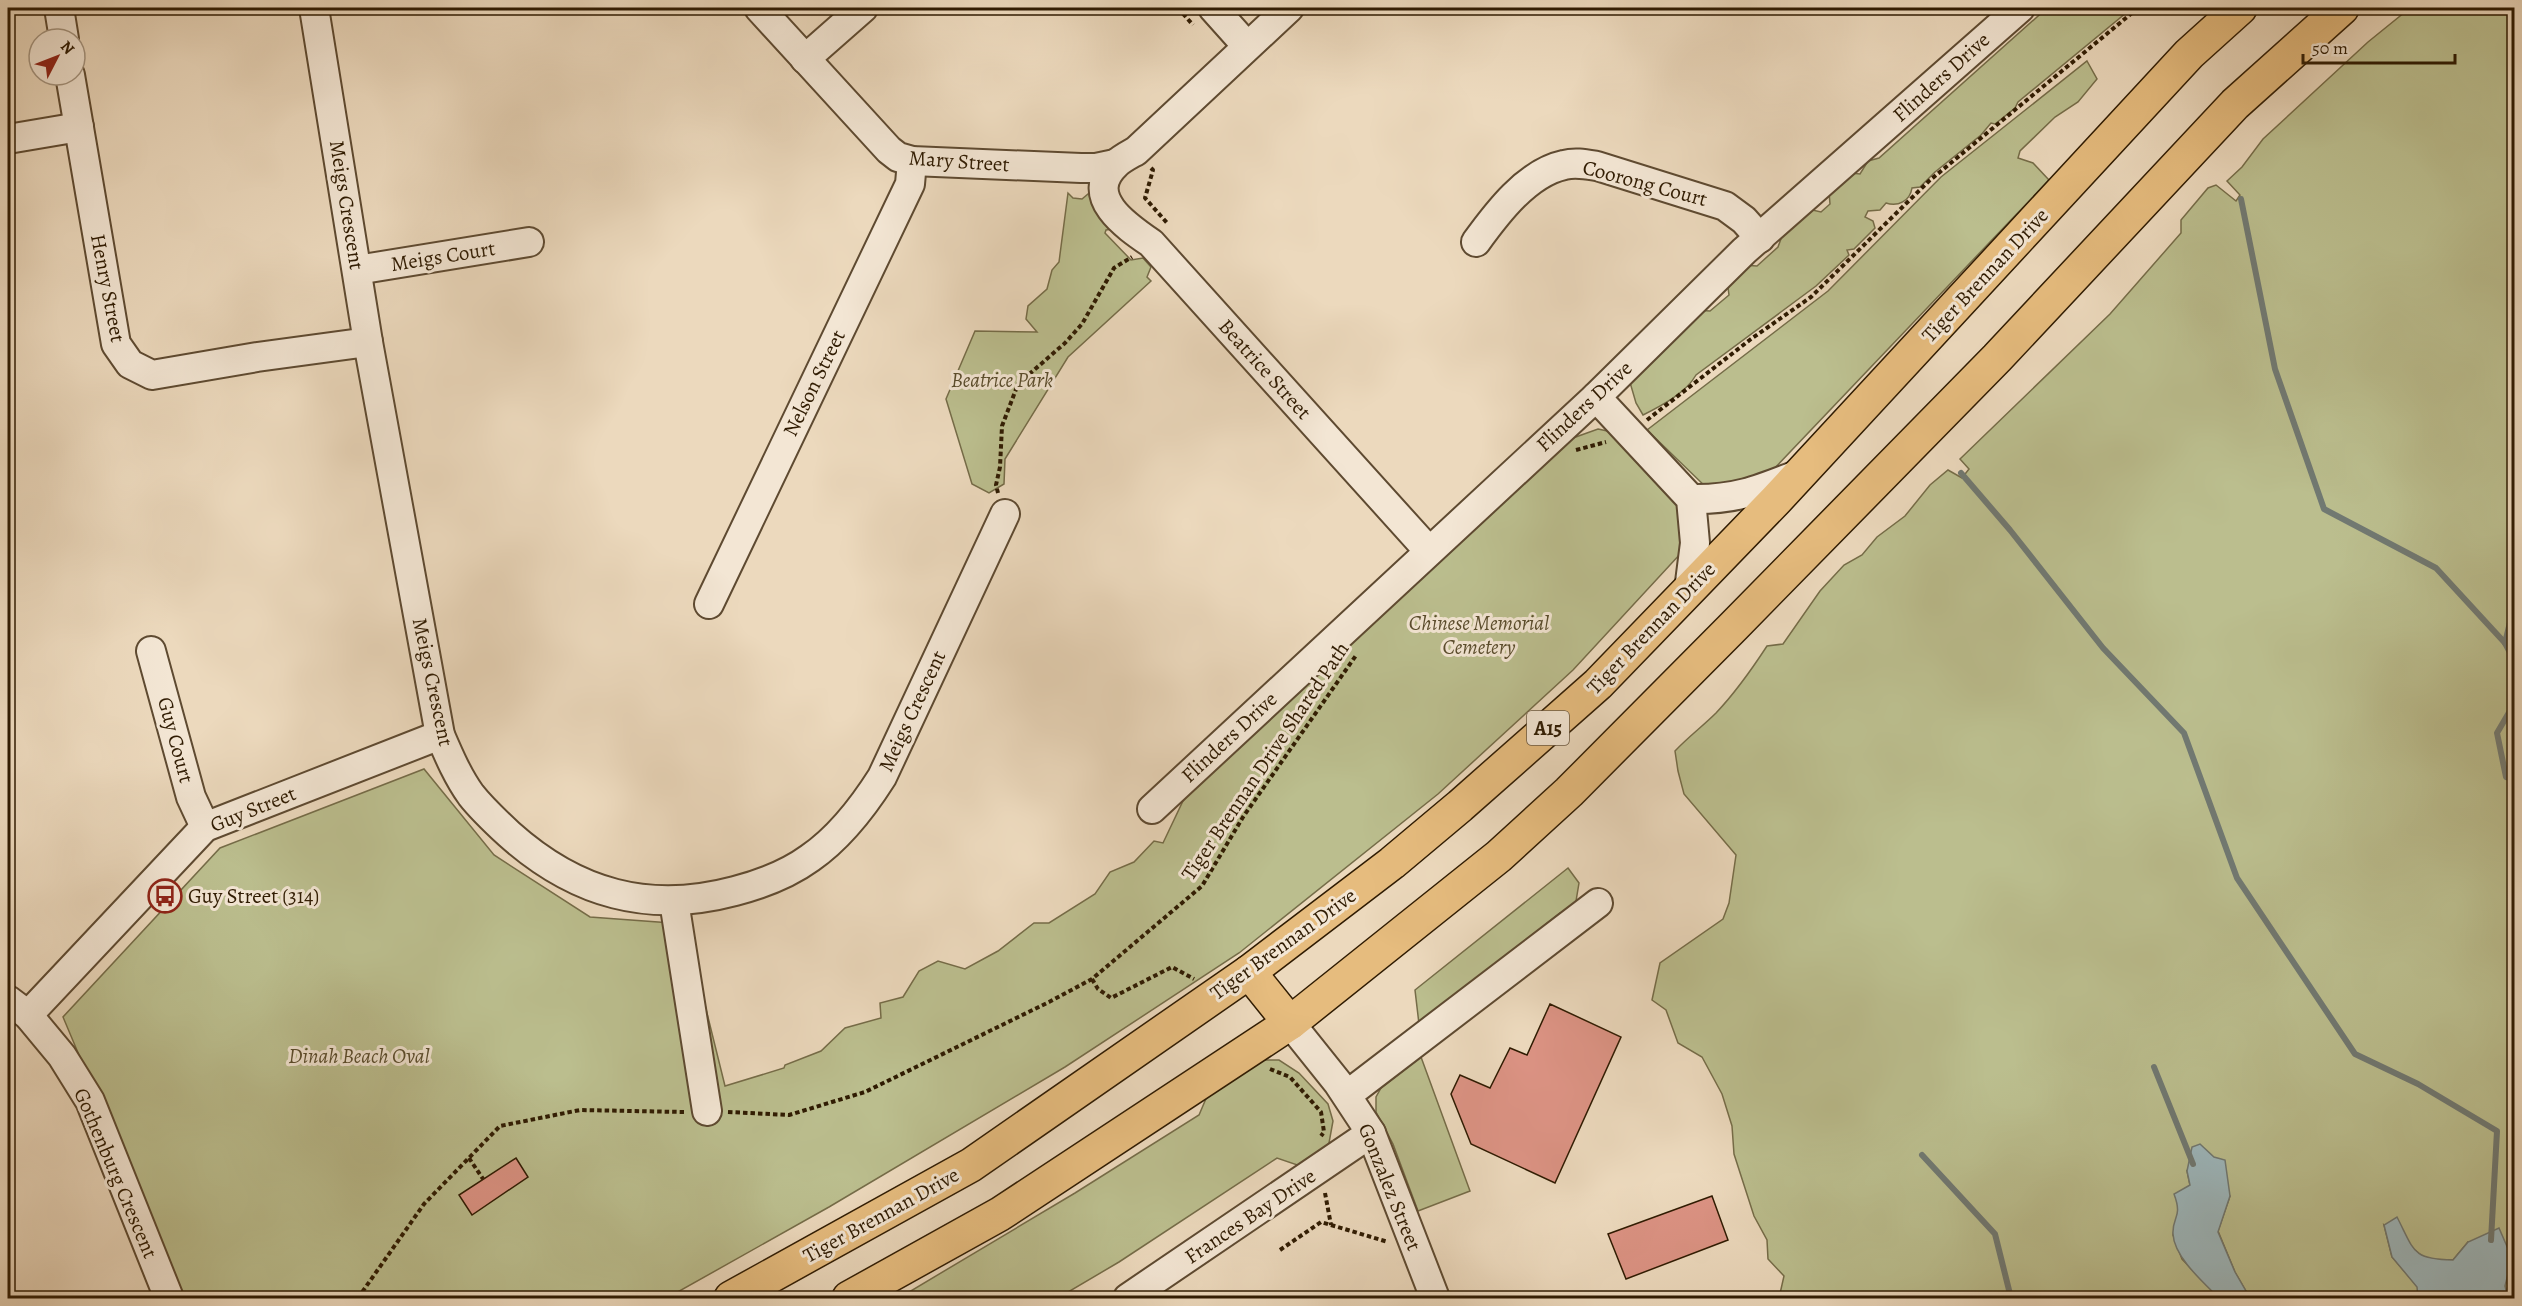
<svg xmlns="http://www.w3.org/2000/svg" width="2522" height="1306" viewBox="0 0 2522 1306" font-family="Alegreya,serif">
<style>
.green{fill:#bbbe8e;stroke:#756c48;stroke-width:1.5}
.water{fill:#9db7bc;stroke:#717972;stroke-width:1.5}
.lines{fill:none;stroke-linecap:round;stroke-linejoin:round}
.stream{stroke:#717972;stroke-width:6}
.building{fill:#dc9384;stroke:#2f1b02;stroke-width:1.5}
.minor-casing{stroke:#5e4a31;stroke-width:32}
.major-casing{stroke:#2f1b02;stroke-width:36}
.path{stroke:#2f1b02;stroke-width:4;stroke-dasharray:4.5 3;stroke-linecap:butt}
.minor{stroke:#f3e6d4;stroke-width:28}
.major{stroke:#e6bc7e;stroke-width:33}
.labels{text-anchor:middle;stroke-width:6;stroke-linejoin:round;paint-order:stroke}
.shield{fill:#f3e6d4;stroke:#6a5841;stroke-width:1.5}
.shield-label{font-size:20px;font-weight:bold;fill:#2f1b02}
.street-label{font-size:21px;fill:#2f1b02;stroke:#f3e6d4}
.park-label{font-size:21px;font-style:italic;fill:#594c2c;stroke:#f3e6d4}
.poi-label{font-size:21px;fill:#2f1b02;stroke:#f3e6d4;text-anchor:start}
</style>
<rect width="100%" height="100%" fill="#ecd9bd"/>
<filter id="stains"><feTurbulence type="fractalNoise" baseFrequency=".00333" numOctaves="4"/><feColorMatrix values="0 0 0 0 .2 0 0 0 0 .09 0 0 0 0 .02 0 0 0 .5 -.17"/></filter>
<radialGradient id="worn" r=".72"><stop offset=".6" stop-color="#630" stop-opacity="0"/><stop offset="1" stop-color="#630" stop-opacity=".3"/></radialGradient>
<g class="green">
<path d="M 2047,8 L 2132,8 L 2018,102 L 2015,108 L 1995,124 L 1991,123 L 1981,135 L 1935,172 L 1920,187 L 1912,188 C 1910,201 1898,207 1886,203 L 1880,210 L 1868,211 L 1865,217 L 1873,221 L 1875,228 L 1854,249 L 1847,250 L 1849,255 L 1816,286 L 1696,375 C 1686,393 1661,406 1643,415 L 1636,403 L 1629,379 L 1693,310 L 1710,311 L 1729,295 L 1727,280 L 1742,265 L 1757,266 L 1778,247 L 1782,236 L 1808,209 L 1821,212 L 1830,204 L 1829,192 L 1851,173 L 1860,174 L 1868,161 L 1879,158 Z"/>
<path d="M 2410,8 L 2475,8 L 2478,11 L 2514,8 L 2514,1298 L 2508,1298 L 2505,1286 L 2512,1258 L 2468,1242 L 2453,1260 L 2426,1259 L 2384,1225 L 2392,1257 L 2418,1287 L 2418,1298 L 2250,1298 L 2235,1272 L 2218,1231 L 2230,1196 L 2187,1171 L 2190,1185 L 2179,1208 L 2173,1235 L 2182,1259 L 2219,1298 L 1779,1298 L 1784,1276 L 1768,1259 L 1767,1240 L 1754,1216 L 1734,1154 L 1732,1126 L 1722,1094 L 1702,1057 L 1678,1043 L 1666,1010 L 1652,1000 L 1660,963 L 1723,919 L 1729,903 L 1736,855 L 1684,794 L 1678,771 L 1675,751 C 1688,737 1703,726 1716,713 C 1735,693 1752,669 1767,646 L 1783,644 L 1820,591 L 1844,565 L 1862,555 L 1877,537 L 1905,516 L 1930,485 L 1948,470 L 1962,478 L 1969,469 L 1960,459 L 2110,314 L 2181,233 L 2181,220 L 2208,188 L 2216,185 L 2236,201 L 2240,195 L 2227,181 L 2242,167 L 2263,139 L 2368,42 Z"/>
<polygon points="2087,61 2097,79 2078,102 2055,117 2020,151 2018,158 2033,163 2049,180 1771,472 1710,491 1647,430 1828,291 1941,177"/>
<polygon points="1094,189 1114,229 1106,230 1105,233 1131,260 1143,258 1151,267 1147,277 1151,281 1068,357 1005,459 1004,484 989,493 972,484 946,399 975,331 1037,332 1026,319 1028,306 1047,289 1052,270 1059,262 1068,193 1073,198 1082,199"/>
<polygon points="1598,429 1612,432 1677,494 1682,552 1573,670 1438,794 1239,953 1065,1067 829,1207 667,1298 181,1298 63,1017 220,848 424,769 494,855 590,917 685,924 725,1086 784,1068 785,1065 821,1051 845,1028 881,1018 880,1003 903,997 919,971 938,961 965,969 998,951 1034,923 1049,923 1095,894 1110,872 1134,862 1154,841 1163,843 1183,801 1192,789 1573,438"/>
<polygon points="1568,868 1579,883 1574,913 1565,919 1560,913 1419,1024 1415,990"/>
<polygon points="1421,1057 1470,1191 1418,1211 1393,1144 1376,1112 1376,1097 1381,1088"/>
<polygon points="1259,1060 1279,1060 1299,1073 1328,1104 1333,1121 1329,1143 1315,1162 1306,1168 1277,1158 1119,1262 1058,1298 899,1298 1075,1193 1199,1115 1208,1094"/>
</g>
<g class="water">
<path d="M 2200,1144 L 2214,1157 L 2225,1160 L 2230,1196 L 2218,1232 L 2235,1272 L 2250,1298 L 2219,1298 C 2204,1283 2174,1257 2173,1234 C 2172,1216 2183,1218 2174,1194 L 2190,1185 L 2187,1171 L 2192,1147 Z"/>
<path d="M 2397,1217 C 2415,1252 2412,1259 2453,1260 L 2468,1242 L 2499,1228 L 2512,1258 L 2505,1286 L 2508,1298 L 2418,1298 L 2417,1287 L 2392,1257 L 2384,1225 Z"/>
</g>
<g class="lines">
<g class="stream">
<polyline points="2241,199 2275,369 2324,509 2436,568 2505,643 2514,660"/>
<polyline points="1961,473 2010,530 2103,648 2184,733 2237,878 2355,1054 2418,1084 2497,1131 2491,1240"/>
<polyline points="2505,643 2514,606"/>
<polyline points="2514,704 2497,733 2506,777 2514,779"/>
<polyline points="2154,1067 2193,1164"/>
<polyline points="1922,1155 1995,1234 2011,1298"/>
</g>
</g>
<g class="building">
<polygon points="1550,1004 1621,1037 1555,1183 1471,1144 1451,1094 1460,1075 1490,1088 1510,1048 1527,1055"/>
<polygon points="516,1158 528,1177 472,1215 459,1195"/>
<polygon points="1712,1196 1728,1240 1626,1279 1608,1234"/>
</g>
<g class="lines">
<defs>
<g id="minor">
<polyline points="59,8 64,39"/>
<path d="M 314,8 L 368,342 L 440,735 C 449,756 458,777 471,795 C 482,809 496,822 509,834 C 576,894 649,914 735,891 C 762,884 788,874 810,858 C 839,838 863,807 882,777 L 1005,514"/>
<polyline points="759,8 889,150 898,157 912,161 1081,168 1096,168 1115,164"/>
<polyline points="1213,8 1247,46"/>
<path d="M 1289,8 L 1136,151 C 1129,155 1121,159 1116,164 C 1082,196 1126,226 1151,243 L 1429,551"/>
<polyline points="805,59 863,8"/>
<polyline points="70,75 116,344 130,364 152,375 257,357 368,342"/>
<polyline points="8,139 79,127"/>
<path d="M 1476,242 C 1497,213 1527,173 1564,165 C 1575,162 1585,164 1597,166 L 1725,206 L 1744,220 L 1760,238"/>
<polyline points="357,270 529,242"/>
<polyline points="1596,397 1691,499 1695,543 1689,590"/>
<path d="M 1691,499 C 1735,500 1759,490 1799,474"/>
<polyline points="709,604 910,184 912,161"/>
<polyline points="151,651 191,797 205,827"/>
<polyline points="1152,809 1596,397 1744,251 2020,8"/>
<polyline points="674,901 707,1111"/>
<polyline points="8,1000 28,1015 62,1056 90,1101 169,1298"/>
<polyline points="28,1015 205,827 440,735"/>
<polyline points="1290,1023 1338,1083 1371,1133 1435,1298"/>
<polyline points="1347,1095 1598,903"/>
<polyline points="1128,1298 1371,1133"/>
</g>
<g id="major">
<polyline points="1249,972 1290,1023"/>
<polyline points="731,1298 971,1165 1249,972 1392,863 1460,806 1598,684 1776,500 2189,54 2240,8"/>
<polyline points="849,1298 1000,1214 1290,1023 1499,856 1569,792 1734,626 1997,358 2235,104 2342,8"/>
</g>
</defs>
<use href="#minor" class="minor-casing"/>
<use href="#major" class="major-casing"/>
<g class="path">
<polyline points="1178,8 1193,25"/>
<polyline points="1151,168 1153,170 1145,198 1168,224"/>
<polyline points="1647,420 1751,339 1811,297 1929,181 2138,8"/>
<polyline points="1576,450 1606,442"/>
<polyline points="998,493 996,485 1000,467 1002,426 1018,384 1065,343 1082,324 1114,268 1132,257"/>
<polyline points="1092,979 1098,989 1111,998 1172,967 1194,979"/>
<polyline points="1270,1069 1290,1077 1321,1112 1324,1132 1321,1136"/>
<polyline points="728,1112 789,1115 865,1092 1049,1002 1092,979 1202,886 1243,817 1357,654"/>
<polyline points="469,1158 483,1179"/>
<polyline points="1325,1193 1331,1225"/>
<polyline points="1280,1250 1321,1222 1388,1242"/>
<polyline points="358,1298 424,1204 500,1126 580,1110 684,1112"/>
</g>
<use href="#minor" class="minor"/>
<use href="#major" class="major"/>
</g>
<defs>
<symbol id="bus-ring" viewBox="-11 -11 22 22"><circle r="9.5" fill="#f3e6d4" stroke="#8f2418" stroke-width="1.5"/><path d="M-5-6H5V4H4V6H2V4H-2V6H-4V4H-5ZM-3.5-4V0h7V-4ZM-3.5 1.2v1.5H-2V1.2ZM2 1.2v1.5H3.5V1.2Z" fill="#8f2418"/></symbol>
</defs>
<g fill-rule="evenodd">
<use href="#bus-ring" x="146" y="877" width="38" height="38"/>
</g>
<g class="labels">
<rect class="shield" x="1527" y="711" width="42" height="34" rx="4.5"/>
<g class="shield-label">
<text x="1548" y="735">A15</text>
</g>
<g class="street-label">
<text transform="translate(1941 77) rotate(-42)" y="7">Flinders Drive</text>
<text transform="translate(959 161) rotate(4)" y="7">Mary Street</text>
<text transform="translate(1645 183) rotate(15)" y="7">Coorong Court</text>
<text transform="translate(347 205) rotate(81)" y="7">Meigs Crescent</text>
<text transform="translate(443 256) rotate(-9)" y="7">Meigs Court</text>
<text transform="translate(1985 275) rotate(-47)" y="7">Tiger Brennan Drive</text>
<text transform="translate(108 288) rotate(79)" y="7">Henry Street</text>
<text transform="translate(1265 369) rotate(48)" y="7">Beatrice Street</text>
<text transform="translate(814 383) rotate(-64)" y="7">Nelson Street</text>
<text transform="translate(1584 406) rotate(-43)" y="7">Flinders Drive</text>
<text transform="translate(1651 628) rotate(-46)" y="7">Tiger Brennan Drive</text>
<text transform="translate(433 682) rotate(78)" y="7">Meigs Crescent</text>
<text transform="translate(912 711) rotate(-65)" y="7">Meigs Crescent</text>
<text transform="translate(1229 737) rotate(-43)" y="7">Flinders Drive</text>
<text transform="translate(176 740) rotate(75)" y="7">Guy Court</text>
<text transform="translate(1265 761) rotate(-56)" y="7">Tiger Brennan Drive Shared Path</text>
<text transform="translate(253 809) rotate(-22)" y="7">Guy Street</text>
<text transform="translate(1283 944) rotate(-36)" y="7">Tiger Brennan Drive</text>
<text transform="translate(116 1173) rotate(67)" y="7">Gothenburg Crescent</text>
<text transform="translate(1390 1187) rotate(68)" y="7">Gonzalez Street</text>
<text transform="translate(881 1215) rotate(-29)" y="7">Tiger Brennan Drive</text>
<text transform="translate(1250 1216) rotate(-34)" y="7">Frances Bay Drive</text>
</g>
<g class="park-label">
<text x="1002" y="387">Beatrice Park</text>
<text x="1479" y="630">Chinese Memorial<tspan x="1479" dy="24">Cemetery</tspan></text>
<text x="359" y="1063">Dinah Beach Oval</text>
</g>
<g class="poi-label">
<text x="188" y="903">Guy Street (314)</text>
</g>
</g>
<rect width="2522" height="1306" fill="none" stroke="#ecd9bd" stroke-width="30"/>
<rect x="9" y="9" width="2504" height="1288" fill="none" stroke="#2f1b02" stroke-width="3"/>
<rect x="15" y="15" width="2492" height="1276" fill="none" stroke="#2f1b02" stroke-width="1.5"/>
<g transform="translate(57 57) rotate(48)"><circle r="28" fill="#f3e6d4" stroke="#a59580" stroke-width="1.5"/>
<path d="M0-4.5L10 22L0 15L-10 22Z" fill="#8f2418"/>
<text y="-9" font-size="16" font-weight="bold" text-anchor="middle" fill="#2f1b02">N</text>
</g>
<path d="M2303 54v9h152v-9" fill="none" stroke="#2f1b02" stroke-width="3"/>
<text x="2312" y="54" font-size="18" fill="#2f1b02" stroke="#f3e6d4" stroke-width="4.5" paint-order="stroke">50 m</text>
<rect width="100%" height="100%" filter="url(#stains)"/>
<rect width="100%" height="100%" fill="url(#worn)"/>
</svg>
